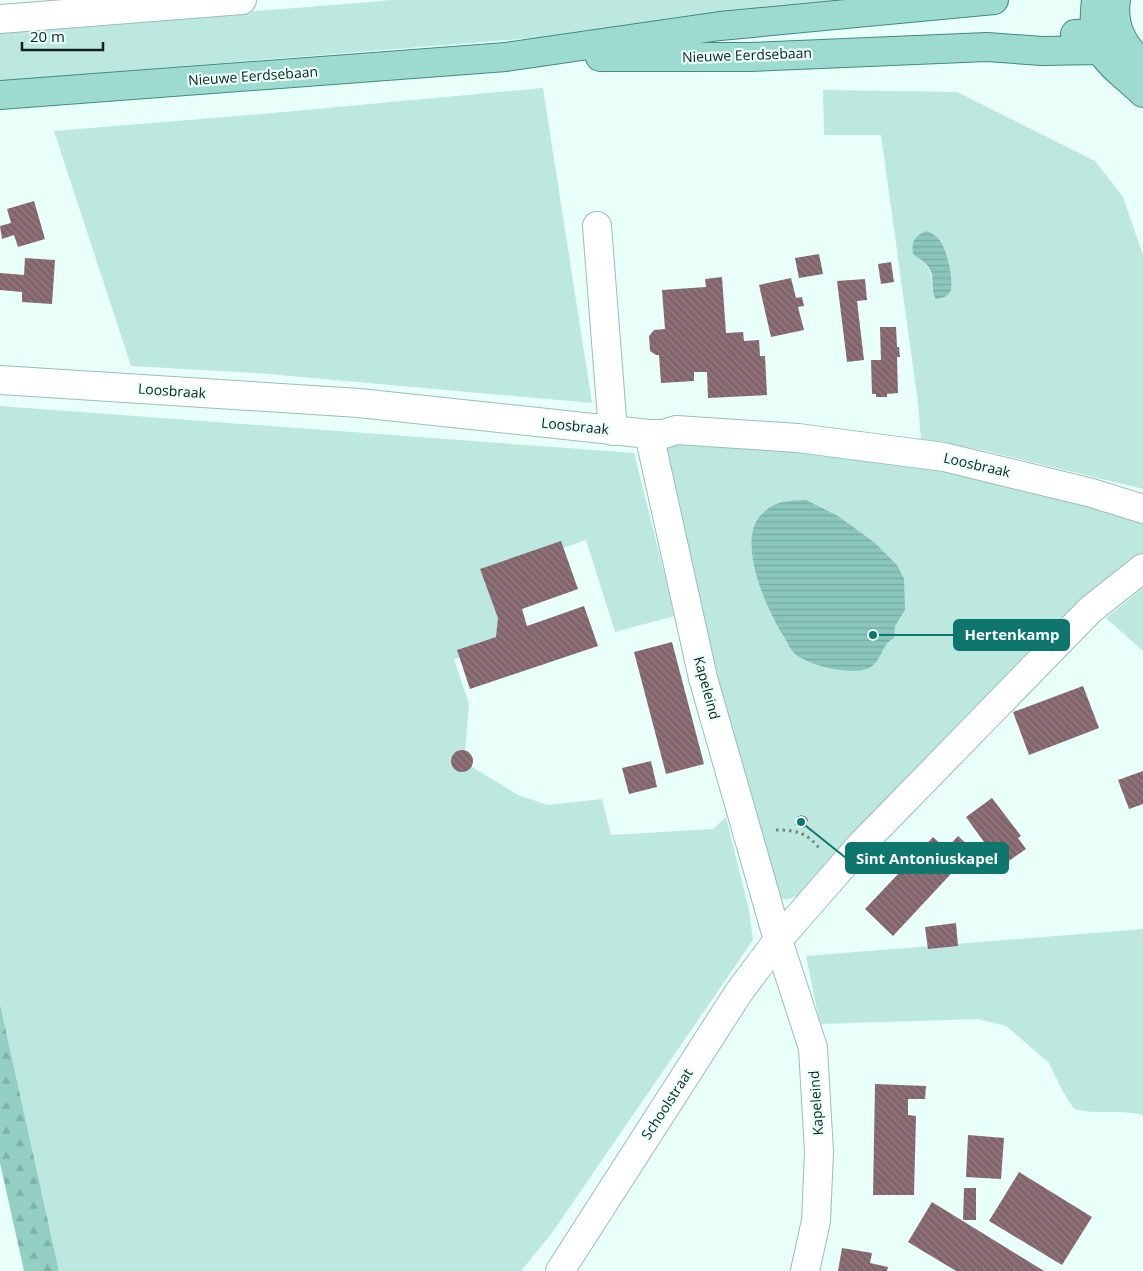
<svg xmlns="http://www.w3.org/2000/svg" width="1143" height="1271" viewBox="0 0 1143 1271" font-family="'Open Sans',sans-serif">
<style>
.green{fill:#bde8df;fill-rule:evenodd}
.forest{fill:url(#forest-firs)}
.water{fill:url(#water-rules)}
.building{fill:url(#building-back-hatch)}
.lines{fill:none;stroke-linecap:round;stroke-linejoin:round}
.minor-casing{stroke:#99beb6;stroke-width:30}
.major-casing{stroke:#428a7f;stroke-width:30}
.path{stroke:#758884;stroke-width:3;stroke-dasharray:2.5 4;stroke-linecap:butt}
.minor{stroke:#fff;stroke-width:28}
.major{stroke:#9ddbd1;stroke-width:28}
.labels{text-anchor:middle;stroke-width:4.5;stroke-linejoin:round;paint-order:stroke}
.street-label{font-size:14px;fill:#12211e;stroke:#e8fffa}
.leader{fill:none;stroke:#0f766e;stroke-width:2}
.callout-dot{fill:#0f766e;stroke:#e8fffa;stroke-width:2}
.callout{fill:#0f766e;stroke:#0f766e;stroke-width:2}
.callout-label{font-size:15px;text-anchor:middle;font-weight:bold;fill:#fff}
</style>
<defs>
<pattern id="forest-firs" width="22" height="20" patternUnits="userSpaceOnUse" patternTransform="scale(1.25)"><rect width="22" height="20" fill="#94cfc4"/><path d="M5 1l3.5 6h-7zM16 11l3.5 6h-7z" fill="#7fb1a8"/></pattern>
<pattern id="water-rules" width="6" height="5" patternUnits="userSpaceOnUse" patternTransform="scale(1.25)"><rect width="6" height="5" fill="#8bc6bb"/><path d="M0 2.5h6" fill="none" stroke="#77aaa0"/></pattern>
<pattern id="building-back-hatch" width="6" height="6" patternUnits="userSpaceOnUse" patternTransform="scale(1.25)"><rect width="6" height="6" fill="#83646a"/><path d="M-1 5l2 2M0 0l6 6M5-1l2 2" fill="none" stroke="#937e83"/></pattern>
</defs>
<rect width="100%" height="100%" fill="#e8fffa"/>
<g class="green">
<polygon points="394,0 840,0 844,6 606,32 0,81 0,32"/>
<polygon points="543,88 592,403 257,373 131,366 54,131 250,115"/>
<path d="M 823,90 L 957,92 L 1095,161 L 1123,197 L 1143,255 L 1143,489 L 982,450 L 921,439 L 918,403 L 881,135 L 824,135 ZM 913,254 L 949,267 L 932,292 C 933,271 930,267 913,254 Z"/>
<polygon points="0,406 634,453 675,616 615,632 586,540 495,572 517,639 454,659 469,704 464,762 518,795 548,805 602,799 611,835 713,829 726,817 749,910 753,940 552,1233 521,1271 59,1271 0,1004"/>
<path d="M 678,438 L 914,466 L 1125,507 L 1143,514 L 1143,556 L 1049,636 L 798,895 C 789,901 781,900 772,894 L 662,466 L 666,443 Z"/>
<polygon points="1143,588 1143,651 1106,618"/>
<path d="M 1143,929 L 1143,1115 C 1120,1109 1097,1115 1074,1109 L 1062,1090 L 1049,1063 L 1006,1026 L 978,1019 L 820,1024 L 806,956 Z"/>
</g>
<polygon class="forest" points="0,1004 59,1271 24,1271 0,1163"/>
<g class="water">
<path d="M 927,231 C 931,233 935,235 938,238 C 946,246 955,281 950,292 C 947,297 941,298 936,299 C 929,287 936,278 929,268 C 925,262 918,258 913,254 C 911,241 915,235 927,231 Z"/>
<path d="M 806,500 L 838,516 L 875,543 L 897,565 L 904,579 L 905,610 L 895,626 L 894,638 C 881,644 882,663 867,669 C 849,675 809,666 794,653 C 791,650 788,644 786,640 C 769,615 735,542 761,515 C 775,500 787,501 806,500 Z"/>
</g>
<g class="building">
<polygon points="34,201 45,239 18,247 14,235 2,239 0,226 11,223 7,209"/>
<polygon points="819,254 823,274 799,278 795,258"/>
<polygon points="25,258 55,260 52,304 22,302 22,292 0,290 0,273 24,275"/>
<polygon points="891,262 894,282 881,284 878,264"/>
<polygon points="722,277 726,333 743,332 744,341 759,340 760,356 765,356 767,395 708,398 707,372 694,372 694,381 661,383 659,355 656,355 650,351 649,336 654,330 665,329 662,290 706,287 705,279"/>
<polygon points="791,278 796,298 802,297 804,306 798,307 804,330 771,337 759,285"/>
<polygon points="865,279 867,300 857,301 864,360 847,362 837,281"/>
<polygon points="880,327 896,327 897,347 899,347 900,357 897,357 898,393 887,394 887,397 876,397 876,394 872,394 871,360 881,360"/>
<polygon points="561,541 578,589 522,609 527,626 584,606 598,646 470,689 457,650 496,637 498,618 480,569"/>
<polygon points="672,642 704,764 666,774 634,652"/>
<polygon points="1083,686 1099,728 1029,755 1013,712"/>
<circle cx="462" cy="761" r="11"/>
<polygon points="651,761 657,787 629,794 622,768"/>
<polygon points="1143,771 1143,804 1129,809 1118,780"/>
<polygon points="992,798 1021,836 1018,838 1026,849 1006,863 998,853 994,856 966,817"/>
<polygon points="801,815 806,817 808,820 805,828 795,825 797,817"/>
<polygon points="958,836 971,848 959,861 961,863 893,936 865,909 933,837 946,849"/>
<polygon points="956,923 958,946 928,949 925,927"/>
<polygon points="875,1084 926,1086 925,1099 908,1099 908,1115 916,1116 914,1195 873,1195"/>
<polygon points="968,1135 1004,1138 1001,1179 966,1177"/>
<polygon points="1019,1172 1092,1217 1062,1265 989,1221"/>
<polygon points="964,1188 976,1188 976,1220 963,1220"/>
<polygon points="932,1202 1044,1271 956,1271 908,1242"/>
<polygon points="842,1248 872,1253 870,1263 888,1267 887,1271 838,1271"/>
</g>
<g class="lines">
<defs>
<g id="minor">
<polyline points="0,19 242,0"/>
<polyline points="597,226 613,431"/>
<polyline points="0,380 359,403 649,434 664,434 676,430 798,438 944,457 1092,493 1143,509"/>
<polyline points="649,434 703,678 778,940 813,1048 819,1152 816,1221 805,1271"/>
<polyline points="560,1271 739,992 778,940 860,846 1090,610 1143,568"/>
</g>
<g id="major">
<path d="M 1096,0 C 1094,16 1093,36 1101,51 C 1111,67 1130,80 1143,93"/>
<path d="M 1116,0 C 1112,25 1123,48 1143,63"/>
<polyline points="1075,34 1096,33 1120,36"/>
<polyline points="600,57 750,57 987,47 1042,51 1101,50"/>
<polyline points="0,95 506,57 720,26 994,0"/>
</g>
</defs>
<use href="#minor" class="minor-casing"/>
<use href="#major" class="major-casing"/>
<path class="path" d="M 776,830 C 797,830 807,833 820,849"/>
<use href="#minor" class="minor"/>
<use href="#major" class="major"/>
</g>
<g class="labels">
<g class="street-label">
<text transform="translate(747 55) rotate(-2)" y="5">Nieuwe Eerdsebaan</text>
<text transform="translate(253 76) rotate(-4)" y="5">Nieuwe Eerdsebaan</text>
<text transform="translate(172 391) rotate(4)" y="5">Loosbraak</text>
<text transform="translate(575 426) rotate(6)" y="5">Loosbraak</text>
<text transform="translate(977 465) rotate(13)" y="5">Loosbraak</text>
<text transform="translate(707 688) rotate(75)" y="5">Kapeleind</text>
<text transform="translate(816 1103) rotate(-94)" y="5">Kapeleind</text>
<text transform="translate(667 1104) rotate(-57)" y="5">Schoolstraat</text>
</g>
</g>
<path class="leader" d="M873 635L954 635M801 822L846 858"/>
<g class="callout-dot">
<circle cx="873" cy="635" r="5"/>
<circle cx="801" cy="822" r="5"/>
</g>
<g class="callout">
<rect x="954" y="620" width="115" height="30" rx="5"/>
<rect x="846" y="843" width="162" height="30" rx="5"/>
</g>
<g class="callout-label">
<text x="1012" y="640">Hertenkamp</text>
<text x="927" y="864">Sint Antoniuskapel</text>
</g>
<path d="M22 42v8h81v-8" fill="none" stroke="#12211e" stroke-width="2.5"/>
<text x="30" y="42" font-size="15" fill="#12211e" stroke="#e8fffa" stroke-width="4" paint-order="stroke">20 m</text>
</svg>
